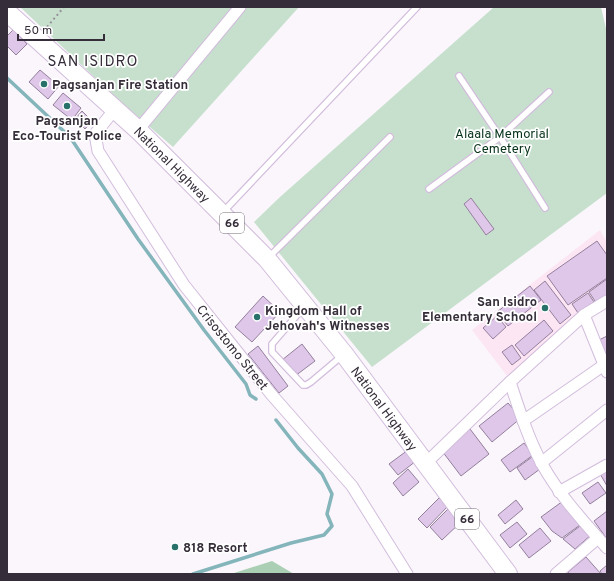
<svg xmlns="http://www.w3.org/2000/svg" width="614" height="581" viewBox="0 0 614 581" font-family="Overpass,sans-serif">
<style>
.education{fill:#fde6f3}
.green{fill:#c7e0cd}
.forest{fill:#abcfb4}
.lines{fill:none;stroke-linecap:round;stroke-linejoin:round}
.stream{stroke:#84b5bb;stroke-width:3.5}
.building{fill:#dec7e9;stroke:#947f9d}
.lane-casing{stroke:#d2bddc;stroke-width:8}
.street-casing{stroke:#d2bddc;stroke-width:13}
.primary-casing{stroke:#d2bddc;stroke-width:20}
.path{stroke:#969099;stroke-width:2;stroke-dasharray:2 3;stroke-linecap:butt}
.lane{stroke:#fff;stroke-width:5.5}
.street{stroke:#fff;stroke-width:11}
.primary{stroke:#fff;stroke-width:18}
.poi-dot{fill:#28716b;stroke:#fff;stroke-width:1.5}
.labels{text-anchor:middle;stroke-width:3.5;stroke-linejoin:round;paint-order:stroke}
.shield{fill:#fff;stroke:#726c74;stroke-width:1}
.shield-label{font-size:12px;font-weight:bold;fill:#352d39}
.poi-label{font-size:13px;font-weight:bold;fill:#352d39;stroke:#fff;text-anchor:start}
.park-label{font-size:13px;fill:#063219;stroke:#fff}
.street-label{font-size:13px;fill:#352d39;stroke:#fff}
.quarter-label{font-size:15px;letter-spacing:1px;fill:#352d39;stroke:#fff}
</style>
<rect width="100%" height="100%" fill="#faf6fc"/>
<polygon class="education" points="600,230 607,242 607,298 573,318 507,376 472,330"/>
<g class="green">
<polygon points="20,7 299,7 173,147 122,103"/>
<polygon points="494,7 601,7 607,33 607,193 372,367 254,222 280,197"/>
</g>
<polygon class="forest" points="272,561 294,574 231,574"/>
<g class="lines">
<g class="stream">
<polyline points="7,78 70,137 138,239 204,330 246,384 250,395 256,399"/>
<polyline points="193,574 291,543 324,535 332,526 327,514 332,494 322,474 298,448 276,420"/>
</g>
</g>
<g class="building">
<polygon points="13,30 27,44 16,55 7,46 7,36"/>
<polygon points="40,70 59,86 48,99 29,82"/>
<polygon points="63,93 81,108 72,120 53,105"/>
<polygon points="82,111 92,121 85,129 75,119"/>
<polygon points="471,198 494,229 486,235 464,204"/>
<polygon points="597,241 607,255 607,278 568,305 547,276"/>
<polygon points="607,279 607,297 597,304 589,292"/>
<polygon points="545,281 571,315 560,324 534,290"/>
<polygon points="530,286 541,300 508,326 497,312"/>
<polygon points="588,293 594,302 578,313 572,304"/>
<polygon points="263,296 280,312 252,342 235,327"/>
<polygon points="497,316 506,327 493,339 483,328"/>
<polygon points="544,320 553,331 524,356 515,345"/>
<polygon points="607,336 607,357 599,340"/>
<polygon points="302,344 315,361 295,376 282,360"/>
<polygon points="512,345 521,358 512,365 502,352"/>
<polygon points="258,346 288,386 279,393 248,354"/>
<polygon points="508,403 521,418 492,442 479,426"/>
<polygon points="467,425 489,454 461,476 439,447"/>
<polygon points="524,443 533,455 510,472 501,460"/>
<polygon points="408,450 416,461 398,475 389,464"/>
<polygon points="532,457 540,469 525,480 517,468"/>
<polygon points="607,467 607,486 599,472"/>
<polygon points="408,469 419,482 403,496 393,483"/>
<polygon points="598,482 606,493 590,504 582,493"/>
<polygon points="439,498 448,506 427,528 418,519"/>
<polygon points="516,500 523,509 505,524 498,515"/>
<polygon points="563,501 580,525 562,538 552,531 541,517"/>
<polygon points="449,508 462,521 442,540 430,527"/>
<polygon points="607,511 607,539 594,521"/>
<polygon points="517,522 527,534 510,548 500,535"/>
<polygon points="584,523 592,534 575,549 563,539"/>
<polygon points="540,528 551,541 529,558 519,545"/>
<polygon points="586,557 601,574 569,574 568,572"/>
<polygon points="607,565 607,574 602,574 600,571"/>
</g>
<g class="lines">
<defs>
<g id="lane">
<polyline points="459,76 500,137 545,208"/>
<polyline points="429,189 500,137 549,92"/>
<polyline points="224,211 417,7"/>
<polyline points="269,257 390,137"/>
<polyline points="304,307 272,344 272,352 303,385 306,385 311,382 343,355"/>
</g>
<g id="street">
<polyline points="115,109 95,134 98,151 184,285 271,394 352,486 407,574"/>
<polyline points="138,130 240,7"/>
<polyline points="584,315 607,301"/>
<path d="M 510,382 C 519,409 528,438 542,464 C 559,495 584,522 607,548"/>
<polyline points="523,421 604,365"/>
<polyline points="541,463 607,410"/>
<polyline points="425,464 510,382 584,315 607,372"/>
<polyline points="559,492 607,465"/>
<polyline points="556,574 598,538"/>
</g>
<g id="primary">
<path id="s1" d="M 7,12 L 138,130 L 267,259 L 344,354 L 508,574"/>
</g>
</defs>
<use href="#lane" class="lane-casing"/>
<use href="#street" class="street-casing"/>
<use href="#primary" class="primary-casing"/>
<polyline class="path" points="47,27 64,7"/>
<use href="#lane" class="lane"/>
<use href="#street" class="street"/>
<use href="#primary" class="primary"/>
</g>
<g class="poi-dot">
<circle cx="44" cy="84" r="4"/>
<circle cx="67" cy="106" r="4"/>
<circle cx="545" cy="308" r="4"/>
<circle cx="257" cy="317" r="4"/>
<circle cx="175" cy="547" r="4"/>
</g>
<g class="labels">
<g class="shield">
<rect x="220" y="213" width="24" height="20" rx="3"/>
<rect x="455" y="509" width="24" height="20" rx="3"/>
</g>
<g class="shield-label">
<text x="232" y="227">66</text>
<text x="467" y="523">66</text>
</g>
<g class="poi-label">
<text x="52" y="89">Pagsanjan Fire Station</text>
<text x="67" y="125" text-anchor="middle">Pagsanjan<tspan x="67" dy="15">Eco-Tourist Police</tspan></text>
<text x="537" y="306" text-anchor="end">San Isidro<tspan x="537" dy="15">Elementary School</tspan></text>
<text x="265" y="315">Kingdom Hall of<tspan x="265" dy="15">Jehovah's Witnesses</tspan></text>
<text x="183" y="552">818 Resort</text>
</g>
<g class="park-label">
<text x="502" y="138">Alaala Memorial<tspan x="502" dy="15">Cemetery</tspan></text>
</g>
<g class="street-label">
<text dy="5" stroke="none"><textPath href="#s1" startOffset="225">National Highway</textPath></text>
<text transform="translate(233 347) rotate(51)" y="5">Crisostomo Street</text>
<text dy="5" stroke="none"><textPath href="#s1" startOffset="549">National Highway</textPath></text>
</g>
<g class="quarter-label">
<text x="93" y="66">SAN ISIDRO</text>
</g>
</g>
<rect width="614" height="581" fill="none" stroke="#352d39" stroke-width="16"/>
<path d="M18 34v6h86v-6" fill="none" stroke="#352d39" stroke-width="2"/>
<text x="24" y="34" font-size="12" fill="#352d39" stroke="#ffffff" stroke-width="3" paint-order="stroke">50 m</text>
</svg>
